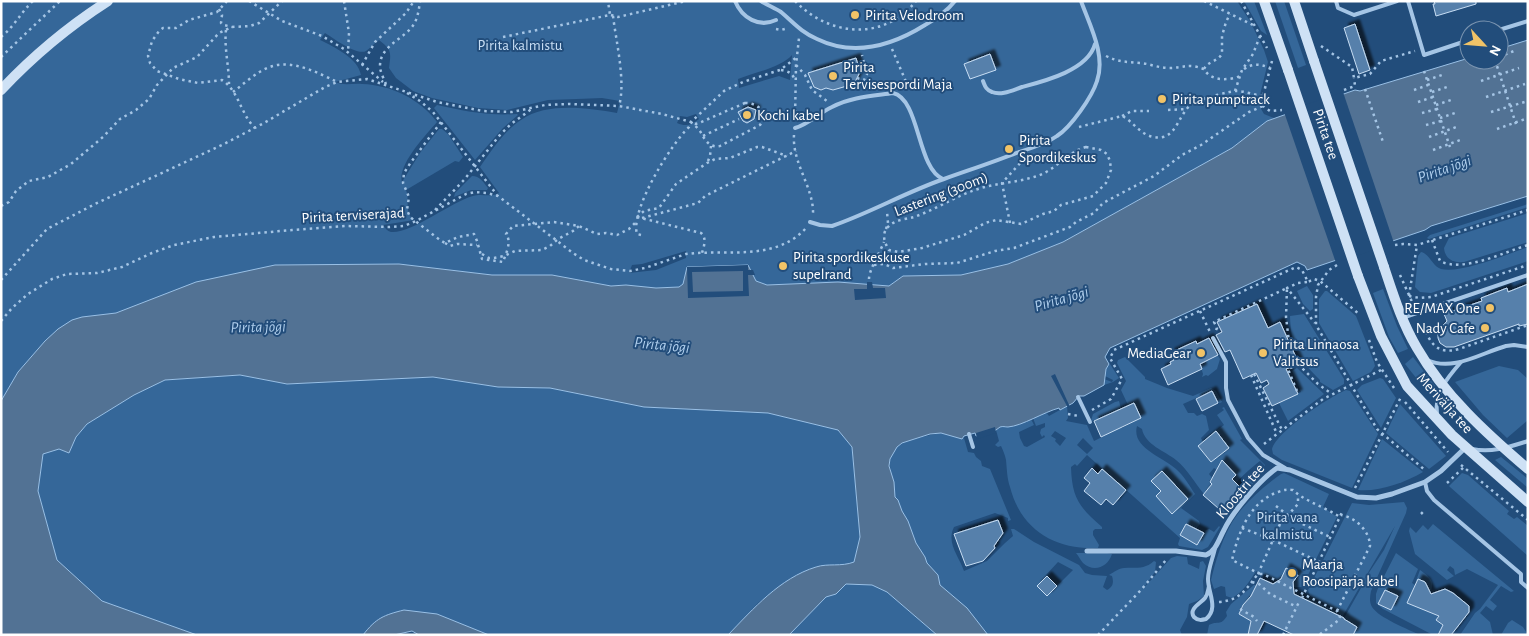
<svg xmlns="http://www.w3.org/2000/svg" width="1529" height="636" viewBox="0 0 1529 636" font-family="'Alegreya Sans',sans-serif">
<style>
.green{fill:#356799;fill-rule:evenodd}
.water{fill:#527294;stroke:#99c0e6}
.pier{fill:#224d7b;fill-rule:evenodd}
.building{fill:#5780ab;stroke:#c8def4;filter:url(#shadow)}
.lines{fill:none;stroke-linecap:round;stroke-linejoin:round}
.path{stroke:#a5c5e5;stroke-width:2.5;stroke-dasharray:2.5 4;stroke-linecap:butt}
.lane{stroke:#a5c5e5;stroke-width:4}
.street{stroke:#a5c5e5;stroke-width:5}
.secondary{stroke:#cee1f5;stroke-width:10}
.secondary-bridge{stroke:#cee1f5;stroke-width:10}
.poi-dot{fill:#f1c367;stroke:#224d7b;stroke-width:2}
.labels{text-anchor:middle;stroke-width:4;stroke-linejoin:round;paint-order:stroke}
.poi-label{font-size:15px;fill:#fff;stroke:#224d7b;text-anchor:start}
.park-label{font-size:15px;fill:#c8def4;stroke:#224d7b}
.street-label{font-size:15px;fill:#fff;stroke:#224d7b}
.water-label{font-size:16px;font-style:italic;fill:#b0cfed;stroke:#224d7b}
</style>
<defs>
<filter id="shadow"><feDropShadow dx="4.5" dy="-4.5" stdDeviation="1" flood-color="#0009"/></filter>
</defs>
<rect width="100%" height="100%" fill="#224d7b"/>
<g class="green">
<path d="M 1,1 L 1237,1 L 1250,21 L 1264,50 L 1268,62 L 1260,95 L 1260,107 L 1264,114 L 1274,118 L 1267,121 L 1232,148 L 1063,242 L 1008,264 L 961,275 L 903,276 L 889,286 L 838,282 L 767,285 L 756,281 L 686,271 L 683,284 L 679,287 L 656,288 L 626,285 L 611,286 L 552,275 L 492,275 L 399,264 L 275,265 L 163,296 L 116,313 L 82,317 L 45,341 L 18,372 L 1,401 ZM 325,33 C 333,38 357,56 366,51 C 370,48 375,43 379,40 C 392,50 391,52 389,68 L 396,78 L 413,91 L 432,98 L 478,108 L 507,110 L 548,100 L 577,99 L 602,98 L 620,101 L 617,113 C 587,108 547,102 521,120 C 504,131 491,151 480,167 L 499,193 C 488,198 483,193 473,196 C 451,202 411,234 391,232 C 387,231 385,228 383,225 L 414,220 C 404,213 410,200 406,190 L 455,161 L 459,162 L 463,157 L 448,134 L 442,129 L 439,129 L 420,153 L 402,182 C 397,165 426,135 437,122 C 420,99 391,85 362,84 C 353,83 344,86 335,82 L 361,75 C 358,58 334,47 320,40 ZM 792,55 L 790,80 L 779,76 L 739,88 L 738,79 C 753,73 782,67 792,55 ZM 696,114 L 699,119 C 692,125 686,127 677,123 L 680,116 L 687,117 ZM 686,251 L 686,258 L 656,270 L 629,273 L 632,265 L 642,264 Z"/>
<polygon points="1244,1 1254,1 1267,35 1261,31"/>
<polygon points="1275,1 1284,1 1306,65 1298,68"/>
<path d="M 437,105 C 463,111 490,116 517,114 L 518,115 L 503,128 L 475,160 L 434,108 Z"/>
<path d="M 472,176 C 480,176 483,182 488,188 L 487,190 L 471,190 L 454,197 L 455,193 Z"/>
<polygon points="1528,204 1528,207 1429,239 1427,238 1430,235"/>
<path d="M 1528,213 L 1528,242 L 1464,262 C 1453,263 1445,259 1444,248 L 1449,238 Z"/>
<path d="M 1528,247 L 1528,261 L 1431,293 L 1420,292 L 1415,287 L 1418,256 L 1421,252 C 1430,254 1432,266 1441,269 C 1460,274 1508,254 1528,247 Z"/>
<polygon points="1307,286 1313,295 1313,309 1310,311 1303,304 1297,291"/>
<polygon points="1383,289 1397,326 1408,349 1398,353 1389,337 1373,293"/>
<polygon points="1325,291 1327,291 1356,316 1374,362 1375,366 1371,372 1353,381 1319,323 1319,299"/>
<path d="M 1304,314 L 1344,379 L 1344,384 L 1333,390 L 1320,382 L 1320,380 C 1298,358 1291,348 1290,316 Z"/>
<polygon points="1205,340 1209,341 1220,359 1217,369 1208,376 1206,375 1202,377 1203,374 1200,364 1213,358"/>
<path d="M 1125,357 L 1145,377 L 1145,379 L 1167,388 L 1193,396 L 1211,388 L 1216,391 L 1222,402 L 1220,403 L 1217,402 L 1212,391 L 1183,404 L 1188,413 L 1194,413 L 1197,416 L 1202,414 L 1206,416 L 1209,430 L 1201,438 L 1203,442 L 1198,446 L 1211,462 L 1229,448 L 1216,431 L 1224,425 L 1217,415 L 1224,410 L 1222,408 L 1224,407 L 1242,439 L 1240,440 L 1265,465 L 1265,466 L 1260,461 C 1251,468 1244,474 1236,483 L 1214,468 L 1209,474 L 1212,478 L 1209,481 L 1212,484 L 1204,494 C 1194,482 1188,470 1176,460 C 1165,451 1145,445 1142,429 L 1137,426 C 1131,448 1163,457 1176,469 C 1184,476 1189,485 1195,494 L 1181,508 L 1199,521 L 1200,524 L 1196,529 L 1186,524 L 1180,535 L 1197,544 L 1206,530 L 1209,529 L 1214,532 L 1219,526 L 1220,527 L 1208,547 L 1202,550 L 1179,546 L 1178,544 L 1180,538 L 1087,455 L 1077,466 L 1075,464 L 1071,467 C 1072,498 1079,507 1102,527 L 1102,529 L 1095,529 L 1093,531 L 1093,535 L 1099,545 L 1098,548 C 1055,550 1021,530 1010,487 C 1007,478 1007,470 1006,460 C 1005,455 1003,450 1001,446 L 998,447 L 995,445 L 999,441 L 996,430 L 1000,427 L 1007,427 L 1031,419 L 1034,425 L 1019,432 L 1020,438 L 1024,446 L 1027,447 L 1045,437 L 1044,435 L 1042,437 L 1040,433 L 1041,429 L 1045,427 L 1045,423 L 1036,426 L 1033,418 L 1046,412 L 1049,416 L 1067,406 L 1068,418 L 1066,421 L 1087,425 L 1094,441 L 1106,435 L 1099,419 L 1091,421 L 1093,414 L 1115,402 L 1119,401 L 1121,409 L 1115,412 L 1122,428 L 1141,418 L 1134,403 L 1128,405 L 1121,390 L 1126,381 L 1117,363 L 1118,360 ZM 1055,431 L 1066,438 L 1060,446 L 1055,441 L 1056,439 L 1051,436 ZM 1083,438 L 1093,448 L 1087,454 L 1077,445 Z"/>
<polygon points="1413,357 1435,386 1429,394 1405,364"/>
<polygon points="1110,364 1119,378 1113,382 1104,385 1104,379 1112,382 1113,380 1105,376 1106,368"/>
<polygon points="1499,366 1518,370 1528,379 1528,420 1507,438 1483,415 1455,382"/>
<polygon points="1297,368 1324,394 1288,421 1279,403 1301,392 1292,371"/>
<polygon points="240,375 287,384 433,377 498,387 550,388 644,407 768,413 838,430 852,447 860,537 854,562 845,566 817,566 759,602 728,635 489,635 437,614 369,627 363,635 197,635 102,601 57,560 38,491 43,453 59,449 69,453 76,437 87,424 134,395 165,380"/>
<polygon points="1380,378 1383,379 1396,398 1381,428 1357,390 1362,385"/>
<path d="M 1346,390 L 1350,391 L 1378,434 L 1352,488 L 1282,460 L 1273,454 L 1272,449 C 1276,432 1329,397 1346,390 Z"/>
<polygon points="1400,404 1446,456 1429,469 1386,433"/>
<path d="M 941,433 L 962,439 L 964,438 L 968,452 L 974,453 L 976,457 L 981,461 L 982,466 L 990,469 L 1011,520 L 1008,521 L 1008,518 L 995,513 L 954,527 C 946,543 959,556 964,571 L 987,561 L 1005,543 L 1013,536 L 1011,529 L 1014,529 L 1034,542 L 1079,565 L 1085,573 L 1092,575 L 1107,576 L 1103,587 L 1107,590 C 1113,587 1114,582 1112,576 L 1109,575 C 1114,572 1119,568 1124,568 C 1136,567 1144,570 1154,561 L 1156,562 L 1155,572 L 1142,590 L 1171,558 L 1177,556 L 1187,557 L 1188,564 L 1199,569 L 1200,562 L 1203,561 L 1206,566 L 1203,581 L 1204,596 L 1197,601 L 1189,604 L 1187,617 L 1180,630 L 1182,635 L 981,635 C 971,623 960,612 950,601 C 926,571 908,535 896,499 C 893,493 895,487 893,481 C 890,469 886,456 898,446 C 903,441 933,434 941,433 ZM 1058,562 L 1073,570 L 1057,586 L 1046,575 Z"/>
<path d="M 1382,439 L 1423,472 C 1404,483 1379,492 1358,490 Z"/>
<polygon points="1501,457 1528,479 1528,488 1495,460"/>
<path d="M 1284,473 L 1329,494 L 1323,507 L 1337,517 L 1302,587 L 1293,587 L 1256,571 C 1250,581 1243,592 1232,598 L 1226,596 L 1225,587 L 1221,586 L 1214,589 L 1211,580 C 1215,563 1221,543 1229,528 C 1240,506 1262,488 1281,474 Z"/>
<polygon points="1462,473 1468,475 1509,511 1507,514 1514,519 1517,517 1528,526 1528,556 1450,487 1449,486"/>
<polygon points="1253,477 1256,478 1255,481 1230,513 1227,515 1243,490 1241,488"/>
<path d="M 1404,502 L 1407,508 L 1406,513 L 1371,591 C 1370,596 1369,602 1372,607 C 1379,618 1408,629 1420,635 L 1353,635 L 1357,627 L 1343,620 L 1365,581 L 1364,580 L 1384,550 L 1395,526 L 1341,619 L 1338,610 L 1310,596 L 1308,590 L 1352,503 L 1369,505 Z"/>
<polygon points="1433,524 1514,591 1511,592 1501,586 1490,600 1497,606 1493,611 1486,606 1480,613 1490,622 1493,635 1460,635 1475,613 1480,609 1498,585 1467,569 1455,575 1454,569 1450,566 1447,570 1454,576 1447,580 1415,554 1409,531 1410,527 1416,533 1423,525 1428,530"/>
<path d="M 1076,553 L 1107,553 L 1112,554 C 1108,567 1094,573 1083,563 C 1080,560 1079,556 1076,553 Z"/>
<polygon points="1396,553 1418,569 1412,583 1415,585 1407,603 1439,616 1436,620 1443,626 1437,635 1433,635 1383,609 1376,603 1376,594 1378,588"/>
<path d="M 1420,570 C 1428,576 1435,580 1431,591 L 1425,588 L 1425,582 L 1420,580 L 1416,581 Z"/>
<polygon points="846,584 872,584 887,592 937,635 789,635 826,597 836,594"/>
<path d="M 1254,585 L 1257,585 L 1252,596 L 1250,596 L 1249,597 L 1250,598 L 1252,610 L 1243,605 L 1239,610 L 1254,620 L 1239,612 L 1239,614 L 1251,621 L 1248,635 L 1207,635 L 1209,625 C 1218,620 1220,627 1227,616 L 1226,612 L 1231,604 Z"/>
<polygon points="1307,598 1332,609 1335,612 1336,617 1330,611 1305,599"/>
<polygon points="1512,620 1523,627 1528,635 1501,635 1508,623"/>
</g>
<g class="water">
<path d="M 1528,40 L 1528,196 L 1431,226 L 1425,230 L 1307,270 L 1305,266 L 1297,262 L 1110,348 L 1105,357 L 1109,364 L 1106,369 L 1104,385 L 1084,396 L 1079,396 L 1073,403 L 1060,410 L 1059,408 C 1044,412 1022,426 1008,427 C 1005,427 1003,426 1000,427 L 996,430 L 976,436 L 975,433 L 964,436 L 962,439 L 941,433 L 930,434 L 902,443 L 897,447 L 890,459 L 889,466 L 894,482 L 895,497 L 898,500 L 902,511 L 908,521 L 916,543 L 925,557 L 927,563 L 938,575 L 940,585 L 967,608 L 988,635 L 937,635 L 887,592 L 872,585 L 846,584 L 836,594 L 826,597 L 789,635 L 728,635 C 753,609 780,578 816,567 C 828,563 841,567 854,562 L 860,537 L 852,447 L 838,430 L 768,413 L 644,407 L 550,388 L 498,387 L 433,377 L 287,384 L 240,375 L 165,380 L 134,395 L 87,424 L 76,437 L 69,453 L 59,449 L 43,454 L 38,491 L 57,560 L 102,601 L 197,635 L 1,635 L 1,401 L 18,372 L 45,341 L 58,329 L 72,320 L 82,317 L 116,313 L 196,282 L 275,265 L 399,264 L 492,275 L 552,275 L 611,286 L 626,285 L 656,288 L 679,287 L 683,284 L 687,267 L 748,265 L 756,281 L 767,285 L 838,282 L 889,286 L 903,276 L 961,275 L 1008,264 L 1063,242 L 1232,148 L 1267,121 L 1355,90 L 1360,91 L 1469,58 L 1469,60 L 1499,60 L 1499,49 Z"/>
<path d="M 404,610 L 437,614 L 489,635 L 419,635 L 412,631 L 394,635 L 363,635 C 376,618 384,615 404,610 Z"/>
</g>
<g class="pier">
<polygon points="1343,92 1394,243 1336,263 1284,112"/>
<path d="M 748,265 L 748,270 L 753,270 L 755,275 L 748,275 L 749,296 L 688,298 L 687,267 ZM 743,271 L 743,291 L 693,292 L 692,272 Z"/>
<polygon points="867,282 872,282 873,288 885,288 886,298 855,300 854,289 867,289"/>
<polygon points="1055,374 1070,407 1068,408 1051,376"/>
<polygon points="995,427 996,433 977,439 976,433"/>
</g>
<g class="building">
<polygon points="1434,1 1476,1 1476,4 1436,16 1433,4 1435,4"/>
<polygon points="1355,24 1370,70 1359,74 1344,28"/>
<polygon points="990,54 996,70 970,79 964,64"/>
<polygon points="856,58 860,72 854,84 833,90 826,88 821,90 814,87 808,73"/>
<polygon points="748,107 756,110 754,119 747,123 743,121 738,112"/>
<polygon points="1528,284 1528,324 1519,326 1519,324 1454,347 1446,347 1440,343 1438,338 1438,331 1447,321 1444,314 1482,301 1481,298 1507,288 1508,292"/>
<polygon points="1257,304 1268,328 1280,322 1299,364 1286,369 1298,394 1272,406 1263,388 1269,384 1267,380 1261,383 1256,373 1243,379 1230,350 1225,352 1216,335 1222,332 1217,322"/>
<polygon points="1209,338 1218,355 1200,364 1202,369 1168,385 1161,369 1171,364 1170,362 1174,360 1170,353 1196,341 1197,344"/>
<polygon points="1212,391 1218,403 1202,411 1196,399"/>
<polygon points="1134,403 1141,418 1101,437 1094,421"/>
<polygon points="1216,431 1229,448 1211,462 1198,446"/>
<polygon points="1222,460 1236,475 1232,479 1243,490 1226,515 1203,495 1212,484 1210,482"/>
<polygon points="1092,468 1098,474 1102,469 1126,490 1113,505 1106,499 1101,505 1084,491 1090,483 1084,478"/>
<polygon points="1162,471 1188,499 1172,514 1156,496 1161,491 1151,481"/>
<polygon points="998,520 1003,533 994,546 995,548 983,561 966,566 954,534"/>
<polygon points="1186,524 1204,533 1197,545 1180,535"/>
<polygon points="1286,568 1298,575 1293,582 1294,594 1344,618 1344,619 1357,627 1353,635 1294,635 1264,621 1257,635 1248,635 1251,621 1239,614 1243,605 1251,596 1260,578 1273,584 1281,579"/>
<polygon points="1047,576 1057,586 1047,596 1037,586"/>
<polygon points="1418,579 1425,582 1431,594 1445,589 1453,593 1469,606 1469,612 1451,635 1438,635 1443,625 1436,620 1439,616 1407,603"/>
<polygon points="1385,590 1398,596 1391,610 1378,604"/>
</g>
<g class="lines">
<g class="path">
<path d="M 227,1 L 217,12 L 189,20 L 176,28 L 163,28 L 159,31 L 152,41 L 148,56 L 150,63 L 157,71 L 179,79 L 198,83 L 222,80 C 239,91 241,115 255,128"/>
<polyline points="249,1 282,21 322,36 344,49 383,82"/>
<polyline points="344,1 349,33 348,53"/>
<path d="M 795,1 C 829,36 883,42 916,1"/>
<polyline points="1204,1 1255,26"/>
<polyline points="1241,1 1267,48"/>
<polyline points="219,9 222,15 221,23 224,25 232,27"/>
<polyline points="611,15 618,17 686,1"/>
<path d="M 613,16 C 616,41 626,82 619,106"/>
<polyline points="776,29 781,30 788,28"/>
<path d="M 226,30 C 224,48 229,66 229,84"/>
<polyline points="1484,30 1493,27"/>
<path d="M 1,37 C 14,27 21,12 33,1"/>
<polyline points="503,37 610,15 608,1"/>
<polyline points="1321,46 1352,67 1354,78 1370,74 1381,61 1415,51"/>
<polyline points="892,49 907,84 904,90"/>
<path d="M 1106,56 C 1118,62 1128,62 1141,63 C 1150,64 1159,68 1169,68 C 1184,68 1187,63 1204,69 C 1210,81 1228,81 1240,76"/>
<polyline points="1,57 60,1"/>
<polyline points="1499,57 1514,51"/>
<polyline points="1495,60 1516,124"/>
<polyline points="1272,61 1263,96 1263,106 1270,111 1282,110"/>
<polyline points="1475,64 1489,60"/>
<polyline points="362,65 375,42 406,13 414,1"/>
<polyline points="796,65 805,75 812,90 827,101"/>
<path d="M 1204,69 C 1208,61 1217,62 1222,54 L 1222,36 L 1226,22 L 1230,14"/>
<path d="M 1244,69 C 1253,63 1260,64 1270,68"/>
<path d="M 781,70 C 788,71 793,73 795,81"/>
<polyline points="1424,71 1450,147"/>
<polyline points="857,78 864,80 867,74 862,55"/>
<polyline points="1427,80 1442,75"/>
<polyline points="1481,81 1519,68"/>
<path d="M 386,84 C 384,79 380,72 380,66 C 380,45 405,39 414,24 C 418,17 419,9 420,1"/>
<polyline points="1365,89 1383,142"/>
<polyline points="1344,90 1355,86 1354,78"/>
<polyline points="1414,90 1428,85"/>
<polyline points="1235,91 1242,70 1253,54 1260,36"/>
<path d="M 233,92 C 245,83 258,70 273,66 C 293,60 319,73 337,82"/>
<polyline points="1432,92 1447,87"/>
<polyline points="407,93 420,101 433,112 497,195"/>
<polyline points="1486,97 1525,84"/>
<polyline points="1418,102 1433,97"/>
<path d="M 745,103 C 758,103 768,112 760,125 L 720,146 C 709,148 705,140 700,131 C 698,128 694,125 691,122 L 695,124 L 699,123 Z"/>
<polyline points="1436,105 1451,100"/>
<polyline points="1168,110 1186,109"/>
<polyline points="1491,112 1528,101"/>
<polyline points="1422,113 1437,109"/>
<polyline points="1122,116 1132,111 1149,111"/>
<polyline points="1440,118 1455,113"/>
<polyline points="795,119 796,65 799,38"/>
<path d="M 441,122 L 411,162 L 404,173 L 403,183 L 409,197 L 407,210 L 410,217 L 440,240 L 445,243 L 458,237 L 474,234 L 477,241 L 482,259 L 503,262 C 506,253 512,242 506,234 L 513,226 L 554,222 L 579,226 L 597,234 L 606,233 L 617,235 L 629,229 L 636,222"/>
<polyline points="1426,125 1441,121"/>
<path d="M 1079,127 L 1122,116 C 1133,121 1140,135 1154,137 C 1178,142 1178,110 1195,102 C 1205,98 1226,92 1236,91 C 1245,91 1254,95 1263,96"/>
<polyline points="1497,129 1528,118"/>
<path d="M 794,135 C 792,163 814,188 813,214"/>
<polyline points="703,136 739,119"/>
<polyline points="1429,137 1459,126"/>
<path d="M 1086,147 L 1101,150 L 1107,154 L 1110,161 L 1111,170 L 1106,183 L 1093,196 L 1061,205 L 1054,211 L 1043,214 L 1021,224 L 996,220 L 985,223 L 964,235 L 922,248 L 898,252 L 889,250 C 884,242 881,233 889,226 C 895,220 906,219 914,217 C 937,209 957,195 981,188 C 999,183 1019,182 1037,176 C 1056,170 1067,152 1086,147 Z"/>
<polyline points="1433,150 1463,139"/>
<polyline points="708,161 710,156 711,146"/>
<polyline points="1,206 9,202 16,191 29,181 48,177 71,164 103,137 120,119 136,110 149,99 157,85 173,68 197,57 219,33 232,27 250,26 259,23 282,1"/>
<polyline points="435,210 464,180 499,136 511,124 533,108"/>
<polyline points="637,217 644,211 659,208 676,184 707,163 715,159 730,158 757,147 762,147 787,156"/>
<path d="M 637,217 L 701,233 C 707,238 704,246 702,253"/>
<polyline points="642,218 698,203 705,196 796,151"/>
<polyline points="1010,223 1002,183 1022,161"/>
<polyline points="886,229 888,223 887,212"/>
<path d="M 641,235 L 637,234 C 630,210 671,144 689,127 L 691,122"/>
<path d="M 1432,240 L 1440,261 C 1463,273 1504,252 1528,245"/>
<polyline points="445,243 450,246 457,244 477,245"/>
<polyline points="1395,245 1403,244 1417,245 1528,210"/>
<polyline points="482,254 489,258 494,258 504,256 515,251 542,250 550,246 558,239 573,231 579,226"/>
<polyline points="874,265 884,264 893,268 925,264 957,263 995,251 1014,248 1070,227 1076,222 1094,213 1103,203 1154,176 1182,155 1201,145 1249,112 1263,106"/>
<polyline points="1337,265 1329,270 1318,285 1316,297 1316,325 1377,429 1426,471"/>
<polyline points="1400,275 1413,304"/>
<path d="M 869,279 C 869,270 880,252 884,242"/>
<polyline points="1,280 47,229 95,204 222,145 264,123 325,87 337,82 367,79 437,102 483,111 512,112 545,105 569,104 619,106 662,114 691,122 724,91 743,82 780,70 797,57"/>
<polyline points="1307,282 1298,283 1287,288 1315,323"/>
<polyline points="1409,296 1420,298 1431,297 1528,265"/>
<polyline points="1409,296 1417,245"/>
<polyline points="1200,311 1210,332"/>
<path d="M 1,321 L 12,308 L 28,294 L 52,279 L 67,274 L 97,273 L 122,267 L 152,253 L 174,245 L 214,237 L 292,230 L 345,226 L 390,227 L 404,226 L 416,221 L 466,194 L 475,192 L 487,193 L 498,196 L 573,253 L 584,260 L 611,269 L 630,271 L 645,268 L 686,254 L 696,253 C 734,251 778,259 806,228"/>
<path d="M 1423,326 C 1431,344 1437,355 1459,349 L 1528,325"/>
<polyline points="1216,330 1217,328 1214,322 1287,288 1286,317 1289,342"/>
<polyline points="1369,340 1377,362 1394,388"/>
<polyline points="1298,364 1318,384 1332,394"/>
<polyline points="1254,374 1282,430"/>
<polyline points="1251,375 1277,434"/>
<polyline points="1297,391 1288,369 1299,364"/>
<polyline points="1405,402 1448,452"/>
<polyline points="1092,410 1111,399 1122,379 1110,358 1114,350 1296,267 1302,270 1308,282 1314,279 1320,281 1359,314"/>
<polyline points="1068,414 1079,416"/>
<polyline points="1264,444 1323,399 1381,370"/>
<polyline points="1461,465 1528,520"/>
<polyline points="1447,483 1464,467"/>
<polyline points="1355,488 1401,397"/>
<polyline points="1276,506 1294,520 1330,537"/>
<polyline points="1421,514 1423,512"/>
<polyline points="1242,528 1273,540 1326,565"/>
<polyline points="1258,574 1280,524 1298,504 1298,495"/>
<path d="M 1260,574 L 1232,560 C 1238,534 1249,502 1278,492 C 1283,490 1287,489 1293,490 C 1306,502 1325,507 1340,517"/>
<polyline points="1252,582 1259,584 1270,594 1297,607"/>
<polyline points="1302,598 1343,510"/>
<path d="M 1219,602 C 1241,600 1245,590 1258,574 L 1263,574 L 1337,611 L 1340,617 L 1339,620 L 1319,635"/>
<polyline points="1240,609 1254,617 1257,621"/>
<path d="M 1337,611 L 1370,546 C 1370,531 1355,517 1341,515"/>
<polyline points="1098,635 1141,590 1166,560"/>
<polyline points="1283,635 1299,602"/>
</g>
<g class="lane">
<path d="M 735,1 C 742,18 759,28 776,20"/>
<path d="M 761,1 C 767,5 775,8 781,12 C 794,23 801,32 817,39 C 854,57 893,45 925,25 C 936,19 947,11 955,1"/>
<polyline points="1336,1 1338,8 1354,15 1397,1"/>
<polyline points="1408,1 1424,55 1469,40"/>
<polyline points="1499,30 1528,21"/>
<path d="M 983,81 C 985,86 986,90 992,92 C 1001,96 1013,90 1022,87 C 1045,81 1088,70 1095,44"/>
<path d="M 795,128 C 809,124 819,113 832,107 C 851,97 872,96 893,93 C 920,99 917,169 943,179"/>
<path d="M 810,222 L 820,225 L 832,226 C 870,213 906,192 944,179 C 969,170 994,162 1019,152 C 1032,148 1046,144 1057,136 C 1071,127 1092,97 1097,81 C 1106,55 1090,26 1081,1"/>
<polyline points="1402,318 1528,275"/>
<polyline points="1213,338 1226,362 1226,388 1228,400 1248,438 1263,455 1285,468"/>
<path d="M 1427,360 C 1453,372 1481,353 1506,346 L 1514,345 L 1528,347"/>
<polyline points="1078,397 1090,422"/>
<path d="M 1437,414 C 1434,393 1448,377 1461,362"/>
<polyline points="969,434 973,447"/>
<path d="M 1472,449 C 1492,453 1509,447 1528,441"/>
<polyline points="1425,482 1427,491 1434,500 1521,574 1521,582 1528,588"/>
<path d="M 1209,586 C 1208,590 1208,594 1205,598 C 1201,603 1188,609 1194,617 C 1198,621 1202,620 1206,619 C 1219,608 1208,593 1208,579 C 1208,569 1213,558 1215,548"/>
</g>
<path class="street" d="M 1087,551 L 1176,551 L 1206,555 C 1216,551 1219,539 1224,530 C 1233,511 1260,480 1277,468 L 1290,470 L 1357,497 L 1376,498 L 1392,494 L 1425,482 L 1441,471 L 1465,448"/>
<g class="secondary">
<polyline points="1264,1 1288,70"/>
<polyline points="1294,1 1314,61"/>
<path d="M 1,90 C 33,56 69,26 108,1"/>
<path d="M 1384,267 C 1393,294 1402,323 1417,348 C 1444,395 1487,434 1528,469"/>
<polyline points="1358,276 1381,336 1407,386 1452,435 1528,502"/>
</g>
<g class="secondary-bridge">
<polyline points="1314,61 1384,267"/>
<polyline points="1288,70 1358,276"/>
</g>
</g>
<g class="poi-dot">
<circle cx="855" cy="15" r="5"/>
<circle cx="833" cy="76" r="5"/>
<circle cx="1162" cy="99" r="5"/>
<circle cx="747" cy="115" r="5"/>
<circle cx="1009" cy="149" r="5"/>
<circle cx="783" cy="266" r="5"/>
<circle cx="1490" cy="308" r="5"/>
<circle cx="1485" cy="328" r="5"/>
<circle cx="1201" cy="353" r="5"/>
<circle cx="1263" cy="353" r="5"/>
<circle cx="1292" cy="573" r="5"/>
</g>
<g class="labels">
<g class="poi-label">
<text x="865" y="20">Pirita Velodroom</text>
<text x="843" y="72">Pirita<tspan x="843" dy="17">Tervisespordi Maja</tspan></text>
<text x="1172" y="104">Pirita pumptrack</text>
<text x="757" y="120">Kochi kabel</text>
<text x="1019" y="145">Pirita<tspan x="1019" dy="17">Spordikeskus</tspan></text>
<text x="793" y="262">Pirita spordikeskuse<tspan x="793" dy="17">supelrand</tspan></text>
<text x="1480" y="313" text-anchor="end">RE/MAX One</text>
<text x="1475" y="333" text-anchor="end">Nady Cafe</text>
<text x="1273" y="349">Pirita Linnaosa<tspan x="1273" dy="17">Valitsus</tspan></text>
<text x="1191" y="358" text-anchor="end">MediaGear</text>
<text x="1302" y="569">Maarja<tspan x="1302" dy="17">Roosipärja kabel</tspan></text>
</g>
<g class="park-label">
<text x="520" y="50">Pirita kalmistu</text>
<text x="1287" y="522">Pirita vana<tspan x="1287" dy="17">kalmistu</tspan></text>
</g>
<g class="street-label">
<text transform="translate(1326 134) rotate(71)" y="5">Pirita tee</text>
<text transform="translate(941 194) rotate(-21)" y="5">Lastering (300m)</text>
<text transform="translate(353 215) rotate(-3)" y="5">Pirita terviserajad</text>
<text transform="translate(1445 403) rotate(48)" y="5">Merivälja tee</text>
<text transform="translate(1240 491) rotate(-50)" y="5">Kloostri tee</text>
</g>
<g class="water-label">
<text transform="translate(1444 168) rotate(-19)" y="6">Pirita jõgi</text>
<text transform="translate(1061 298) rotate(-16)" y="6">Pirita jõgi</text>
<text transform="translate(258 326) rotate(-1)" y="6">Pirita jõgi</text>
<text transform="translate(662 344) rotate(6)" y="6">Pirita jõgi</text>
</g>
</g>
<rect width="1529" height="636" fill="none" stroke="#ffffff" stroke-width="5"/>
<g transform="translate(1484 45) rotate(116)"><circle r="24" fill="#224d7b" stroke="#7a94b0"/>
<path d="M0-4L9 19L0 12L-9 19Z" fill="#f1c367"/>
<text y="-8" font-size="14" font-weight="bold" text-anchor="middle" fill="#ffffff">N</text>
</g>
</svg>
